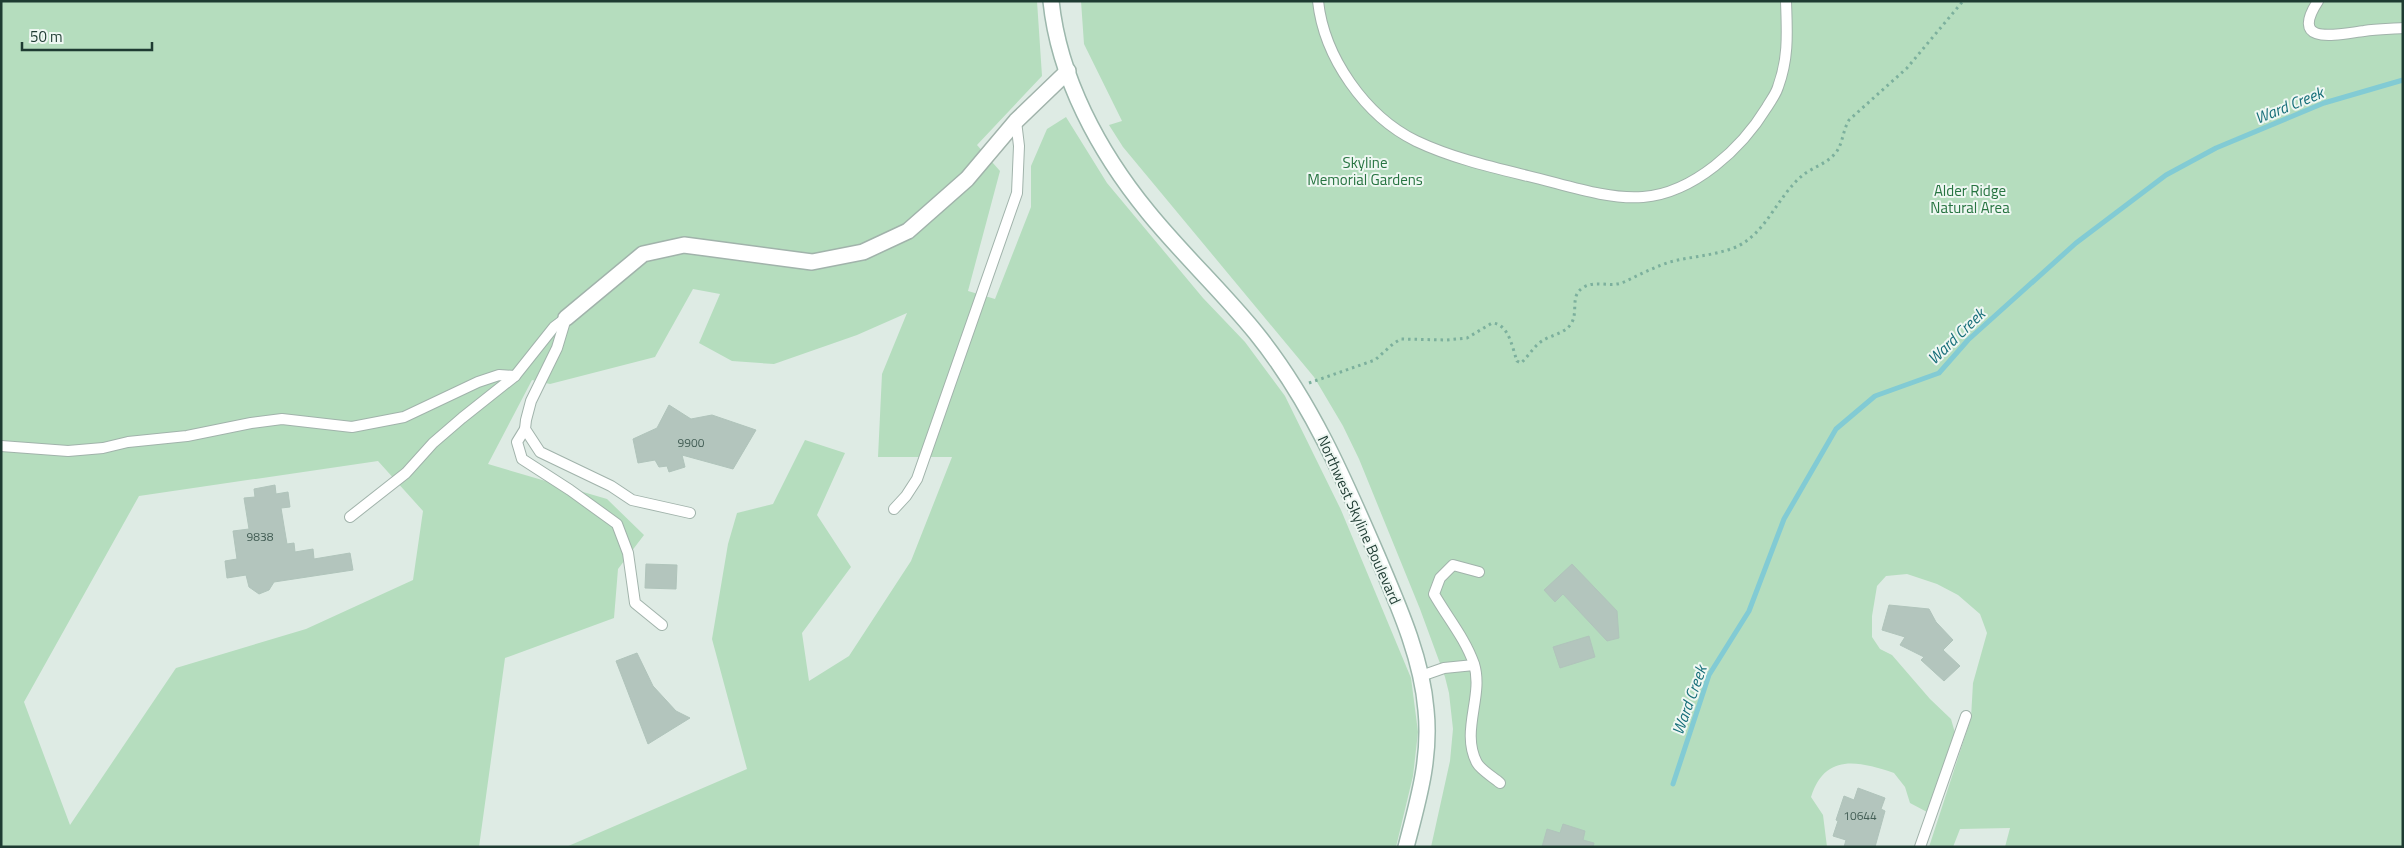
<svg xmlns="http://www.w3.org/2000/svg" width="2404" height="848" viewBox="0 0 2404 848" font-family="'Titillium Web',sans-serif">
<style>
.green{fill:#b5ddbe;fill-rule:evenodd}
.lines{fill:none;stroke-linecap:round;stroke-linejoin:round}
.stream{stroke:#82cbd4;stroke-width:5}
.building{fill:#b3c5bd;stroke:#b0c4bb}
.lane-casing{stroke:#a1b3ab;stroke-width:12}
.street-casing{stroke:#a1b3ab;stroke-width:18}
.secondary-casing{stroke:#9cb7ac;stroke-width:18}
.path{stroke:#7cb09d;stroke-width:3;stroke-dasharray:2.5 4;stroke-linecap:butt}
.lane{stroke:#fff;stroke-width:10}
.street{stroke:#fff;stroke-width:15}
.secondary{stroke:#fff;stroke-width:15}
.labels{text-anchor:middle;stroke-width:4;stroke-linejoin:round;paint-order:stroke}
.number-label{font-size:12px;fill:#435e55}
.park-label{font-size:15px;fill:#277441;stroke:#eef7f2}
.street-label{font-size:15px;fill:#1e3b32;stroke:#eef7f2}
.water-label{font-size:16px;font-style:italic;fill:#166e79;stroke:#eef7f2}
</style>
<rect width="100%" height="100%" fill="#deebe4"/>
<g class="green">
<path d="M 1,1 L 1037,1 L 1042,76 L 977,145 L 1000,171 L 968,291 L 995,299 L 1031,207 L 1031,166 L 1047,129 L 1066,117 L 1107,183 L 1203,298 L 1245,342 L 1285,396 L 1341,510 L 1411,678 L 1418,732 L 1413,776 L 1396,847 L 566,847 L 747,769 L 712,639 L 728,544 L 737,513 L 773,504 L 805,440 L 845,453 L 817,515 L 851,567 L 802,633 L 809,681 L 849,656 L 911,561 L 952,457 L 878,457 L 882,374 L 907,313 L 857,335 L 774,364 L 732,361 L 699,343 L 720,294 L 693,289 L 655,357 L 550,384 L 532,380 L 488,464 L 607,499 L 644,535 L 618,569 L 614,618 L 505,658 L 479,847 L 1,847 ZM 378,461 L 423,511 L 413,580 L 306,629 L 176,668 L 70,825 L 24,702 L 139,496 Z"/>
<path d="M 1081,1 L 2403,1 L 2403,847 L 2005,847 L 2010,828 L 1960,829 L 1953,847 L 1929,847 L 1971,718 L 1973,683 L 1987,633 L 1980,614 L 1958,595 L 1937,584 L 1907,574 L 1886,576 L 1877,586 L 1872,616 L 1872,637 L 1880,649 L 1892,655 L 1930,699 L 1951,719 L 1955,733 L 1927,812 L 1910,803 L 1905,787 L 1894,773 C 1858,761 1825,753 1811,797 L 1823,815 L 1827,847 L 1431,847 L 1450,761 L 1453,729 L 1449,693 L 1445,677 L 1420,609 L 1359,459 L 1343,426 L 1314,377 L 1123,147 L 1109,125 L 1122,121 L 1084,44 Z"/>
</g>
<g class="lines">
<polyline class="stream" points="1673,784 1709,675 1749,611 1784,519 1836,429 1875,396 1939,373 1968,340 2076,243 2166,175 2216,148 2324,103 2403,80"/>
</g>
<g class="building">
<polygon points="669,405 691,419 712,415 756,430 733,469 682,455 685,467 669,472 667,466 659,467 655,460 638,463 633,439 657,428"/>
<polygon points="275,485 276,494 288,492 290,507 281,508 287,544 294,543 295,552 313,549 314,559 350,553 353,570 274,582 269,590 259,594 249,587 246,575 227,578 225,561 237,559 233,531 249,529 244,498 255,497 254,489"/>
<polygon points="646,564 677,565 676,589 645,588"/>
<polygon points="1572,564 1617,611 1619,638 1607,641 1563,594 1555,602 1544,590"/>
<polygon points="1889,605 1929,609 1936,622 1953,640 1943,650 1960,666 1944,681 1921,660 1924,657 1900,645 1905,637 1882,630"/>
<polygon points="1589,636 1595,657 1560,668 1553,647"/>
<polygon points="637,653 653,686 676,711 690,718 648,744 616,661"/>
<polygon points="1858,788 1885,798 1881,809 1885,811 1875,847 1844,847 1846,840 1833,836 1838,821 1836,820 1844,796 1854,800"/>
<polygon points="1563,824 1585,831 1583,840 1594,843 1593,847 1542,847 1547,829 1560,833"/>
</g>
<g class="lines">
<defs>
<g id="lane">
<path d="M 1318,1 C 1324,57 1365,116 1416,141 C 1452,158 1491,167 1528,176 C 1563,184 1607,200 1643,197 C 1694,193 1742,148 1767,107 C 1771,100 1776,94 1778,87 C 1789,57 1787,32 1786,1"/>
<path d="M 2318,1 C 2288,47 2339,34 2364,31 C 2377,29 2390,29 2403,28"/>
<polyline points="566,318 557,348 531,401 526,420 525,429 540,452 611,486 632,500 690,513"/>
<polyline points="525,429 517,442 522,459 570,490 617,524 628,553 635,603 662,625"/>
<polyline points="1,446 68,451 103,448 128,442 187,436 251,423 282,419 352,427 404,417 478,382 499,375 515,376"/>
<polyline points="894,509 906,496 917,479 1017,193 1019,146 1016,121"/>
<polyline points="350,517 406,473 433,443 462,418 515,376 554,327 566,318"/>
<path d="M 1479,572 L 1453,565 L 1440,578 L 1434,594 C 1447,617 1465,638 1474,664 C 1484,696 1460,731 1477,763 C 1481,770 1493,777 1500,783"/>
<polyline points="1421,676 1444,668 1474,665"/>
<polyline points="1920,847 1966,716"/>
</g>
<polyline id="street" points="566,318 643,254 684,245 812,262 863,252 908,231 967,179 1016,121 1068,71"/>
<path id="secondary" d="M 1051,1 C 1059,78 1099,152 1148,212 C 1182,254 1222,291 1256,333 C 1311,401 1345,481 1379,560 C 1399,607 1422,659 1426,710 C 1431,758 1418,801 1406,847"/>
</defs>
<use href="#lane" class="lane-casing"/>
<use href="#street" class="street-casing"/>
<use href="#secondary" class="secondary-casing"/>
<path class="path" d="M 1309,383 L 1375,360 L 1394,343 L 1401,339 L 1447,340 L 1467,338 L 1492,323 C 1509,324 1512,347 1517,361 L 1521,363 C 1528,357 1533,347 1542,341 C 1551,335 1564,334 1571,324 C 1579,312 1569,295 1584,287 C 1596,280 1611,288 1624,282 C 1639,275 1654,267 1670,262 C 1692,256 1714,256 1736,247 C 1767,233 1777,196 1803,175 C 1813,167 1829,163 1837,151 C 1843,142 1843,130 1849,120 L 1907,68 L 1963,1"/>
<use href="#lane" class="lane"/>
<use href="#street" class="street"/>
<use href="#secondary" class="secondary"/>
</g>
<g class="labels">
<g class="number-label">
<text x="691" y="447">9900</text>
<text x="260" y="541">9838</text>
<text x="1860" y="820">10644</text>
</g>
<g class="park-label">
<text x="1365" y="168">Skyline<tspan x="1365" dy="17">Memorial Gardens</tspan></text>
<text x="1970" y="196">Alder Ridge<tspan x="1970" dy="17">Natural Area</tspan></text>
</g>
<g class="street-label">
<text transform="translate(1359 520) rotate(66)" y="5">Northwest Skyline Boulevard</text>
</g>
<g class="water-label">
<text transform="translate(2289 105) rotate(-22)" y="6">Ward Creek</text>
<text transform="translate(1956 336) rotate(-44)" y="6">Ward Creek</text>
<text transform="translate(1689 700) rotate(-70)" y="6">Ward Creek</text>
</g>
</g>
<rect width="2404" height="848" fill="none" stroke="#1e3b32" stroke-width="5"/>
<path d="M22 42v8h130v-8" fill="none" stroke="#1e3b32" stroke-width="2.5"/>
<text x="30" y="42" font-size="15" fill="#1e3b32" stroke="#eef7f2" stroke-width="4" paint-order="stroke">50 m</text>
</svg>
